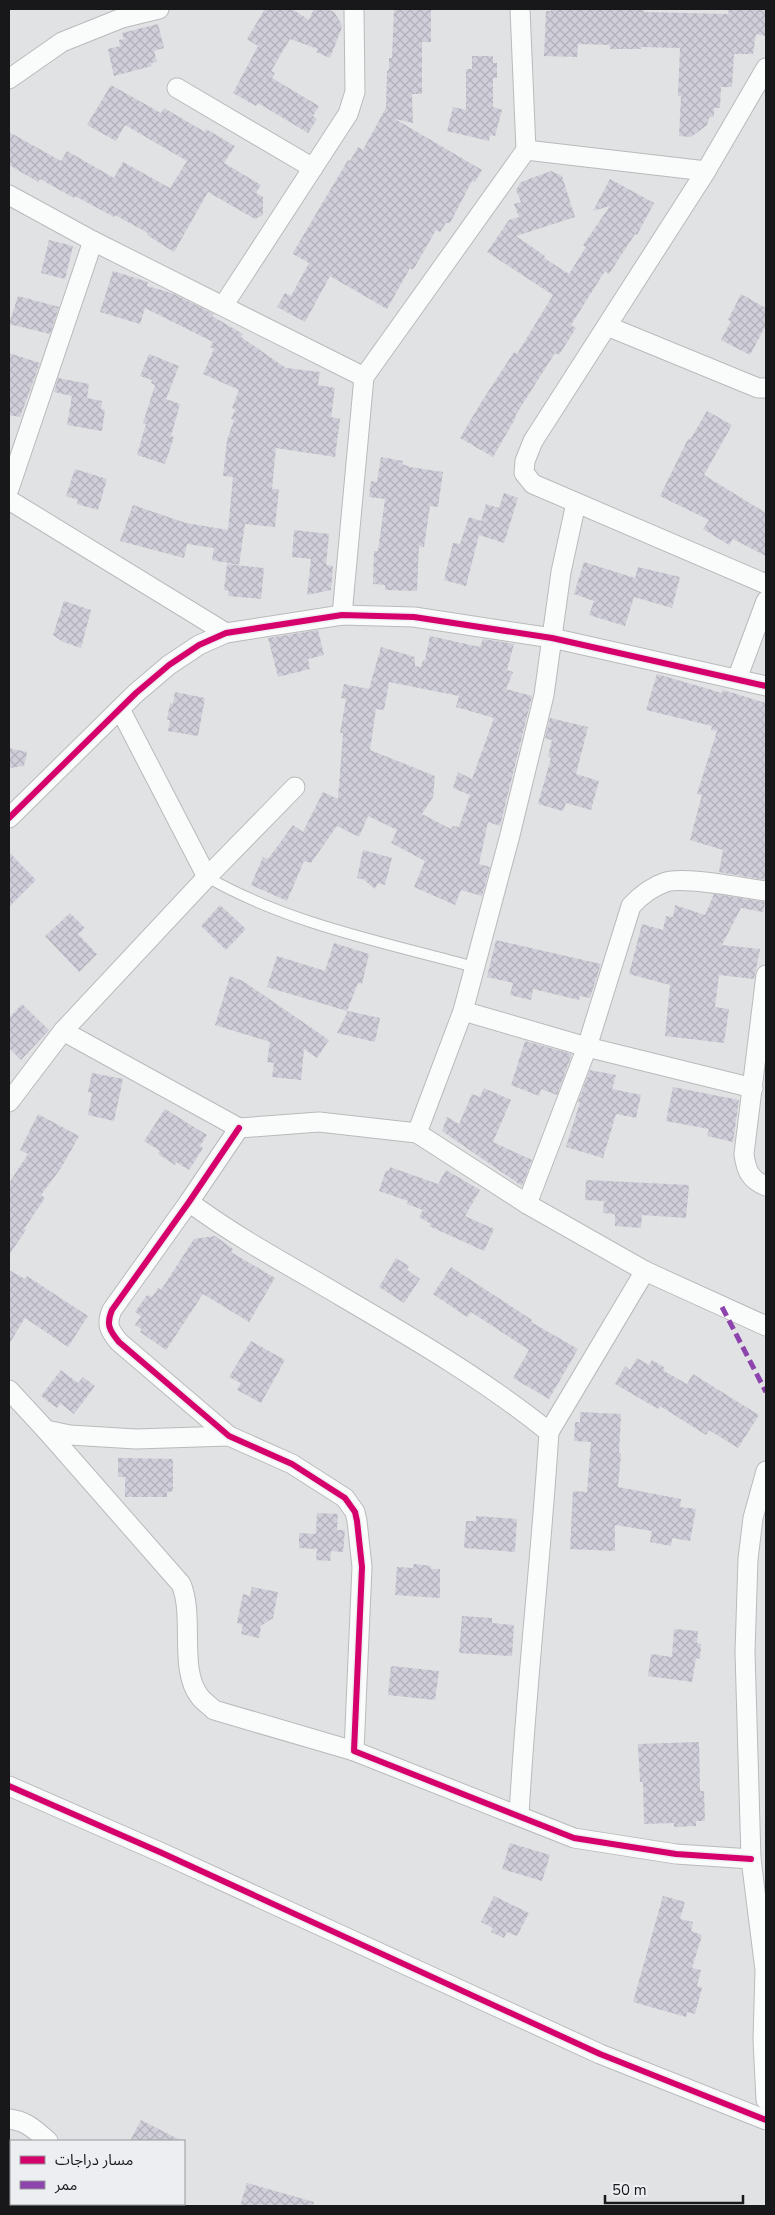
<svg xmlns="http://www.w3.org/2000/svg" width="775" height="2215" viewBox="0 0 775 2215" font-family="'Nunito Sans','Noto Sans Arabic',sans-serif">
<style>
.building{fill:url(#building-cross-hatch);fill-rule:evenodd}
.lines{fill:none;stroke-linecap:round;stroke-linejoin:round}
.lane-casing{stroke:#bababc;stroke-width:12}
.street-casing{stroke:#bababc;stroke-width:21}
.lane{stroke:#fafbfb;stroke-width:10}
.street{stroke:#fafbfb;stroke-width:19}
.quiet{stroke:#8e44ad;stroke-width:5;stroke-dasharray:10 5;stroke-linecap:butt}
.cycleway-casing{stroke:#edeef2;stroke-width:9}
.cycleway{stroke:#d6006c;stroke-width:6}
</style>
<defs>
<pattern id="building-cross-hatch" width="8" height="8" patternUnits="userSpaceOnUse" patternTransform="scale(1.25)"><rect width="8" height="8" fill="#d0ced9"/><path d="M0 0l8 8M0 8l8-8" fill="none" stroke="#b2b0ba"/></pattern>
</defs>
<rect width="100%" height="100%" fill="#e1e2e4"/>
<g class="building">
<polygon points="265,9 292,9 309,20 314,9 326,9 334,12 341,23 342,27 330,58 316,52 318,49 290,39 271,71 275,73 272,78 319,106 313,116 317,119 308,133 258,103 256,106 233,93 258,46 247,39"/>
<polygon points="394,9 431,9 431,42 422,42 422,94 412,94 413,123 395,119 482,170 475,182 472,181 450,223 446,223 440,232 436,230 413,270 410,268 387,309 330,276 305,322 277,307 285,293 291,296 309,263 293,254 294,251 348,160 350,161 358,147 363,150 386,108 387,70 389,70 389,58 392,58"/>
<polygon points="551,9 644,9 644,12 728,14 729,9 766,9 766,36 756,34 753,54 734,54 732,87 721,87 720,108 714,108 714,116 709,118 707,125 691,137 679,136 681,96 678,96 680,48 641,47 641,49 610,49 610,45 578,44 577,57 544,56 546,11 551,11"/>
<polygon points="158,24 164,48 154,51 157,62 151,63 152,66 114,76 108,49 120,46 119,40 124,39 122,33"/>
<polygon points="472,56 493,56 493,63 497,63 497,78 493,78 493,107 502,110 495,136 490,135 489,141 447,131 453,107 466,110 466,69 472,69"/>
<polygon points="111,85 161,113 164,108 205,132 206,129 235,146 224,163 261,185 256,193 263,197 263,215 255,219 208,192 174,252 147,235 148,233 115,215 114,217 75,196 74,198 40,179 38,182 9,165 9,132 61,161 67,151 114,178 123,162 170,188 187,161 125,125 116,141 87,125"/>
<polygon points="551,171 562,176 575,217 516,236 545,256 544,258 569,274 586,247 583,245 610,206 593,211 610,179 654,203 637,235 635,234 609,274 605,271 571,325 576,328 559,355 555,353 515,416 516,417 493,457 460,438 482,401 514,352 517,354 553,295 487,252 509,220 519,217 514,204 521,202 516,190 521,182"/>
<polygon points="49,240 73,246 65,279 41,273"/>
<polygon points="113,271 148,282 147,286 172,293 214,314 212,316 243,334 241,337 286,368 320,372 318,385 335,388 331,417 340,419 335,457 276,448 272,489 279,489 275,527 245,524 239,565 212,560 214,548 187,544 184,558 120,541 133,505 186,523 228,530 233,477 223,476 227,440 234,420 231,419 235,410 232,408 239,390 203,374 214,349 210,347 213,342 145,308 140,324 100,312"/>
<polygon points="741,294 766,308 766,325 750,355 721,340 731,321 728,320"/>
<polygon points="18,296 59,307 50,334 9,324"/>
<polygon points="9,353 40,363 20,417 9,415"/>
<polygon points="149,354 179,366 166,399 180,404 171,436 174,437 165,464 137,455 146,424 143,423 155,385 151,383 152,380 140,376"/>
<polygon points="58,378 89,384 87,398 102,401 101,409 105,410 102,431 67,425 72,396 54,392"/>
<polygon points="707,411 732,425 704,475 766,513 766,556 733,539 729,545 703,529 709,520 660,496 688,439 690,440"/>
<polygon points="381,457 403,461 402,464 410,467 443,472 438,507 430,506 424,547 419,546 417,591 385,590 385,585 373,584 374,551 378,551 385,499 369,497 371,481 377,482"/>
<polygon points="75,469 107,479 98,510 77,504 78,500 66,496"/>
<polygon points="504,493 518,498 504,543 479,535 466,586 444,580 453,543 460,544 469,517 481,521 486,504 499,508"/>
<polygon points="294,530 329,534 326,565 333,566 331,590 307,595 311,559 292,557"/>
<polygon points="584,562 635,578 638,567 680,577 672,608 634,597 625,626 589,615 594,601 574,594"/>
<polygon points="227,564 264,568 261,599 228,596 229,591 224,590"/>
<polygon points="64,601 91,610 81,648 63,642 53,635"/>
<polygon points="318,630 324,655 308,659 310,669 278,677 268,638"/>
<path d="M 430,636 L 480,647 L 483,639 L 514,644 L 507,670 L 513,672 L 506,689 L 532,696 L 500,826 L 488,822 L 479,864 L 490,867 L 482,896 L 461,890 L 455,905 L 414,887 L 425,861 L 391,843 L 397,830 L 368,816 L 359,837 L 337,826 L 311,863 L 304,861 L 287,901 L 251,885 L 263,857 L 268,859 L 293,825 L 303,832 L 323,792 L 338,799 L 343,733 L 340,733 L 346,699 L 341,698 L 344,684 L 369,689 L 381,647 L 415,657 L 415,666 L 421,667 L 423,660 L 425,660 ZM 389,682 L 459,696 L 456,707 L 494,718 L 472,779 L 458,772 L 453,788 L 470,795 L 459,827 L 453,826 L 451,829 L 422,814 L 433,797 L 435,776 L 370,750 L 376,709 L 384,710 Z"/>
<polygon points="657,674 722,693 723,690 766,703 766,880 719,872 723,850 690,840 702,795 697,794 717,731 711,730 712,726 646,710"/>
<polygon points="175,692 205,698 198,736 168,731 170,720 167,720 170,703 173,704"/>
<polygon points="550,718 588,727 576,774 599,781 591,810 566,803 563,811 538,804 551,758 548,757 552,740 545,738"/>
<polygon points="9,748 27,752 24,766 9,768"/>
<polygon points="363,850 392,858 385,885 378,883 375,889 363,879 357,878"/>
<polygon points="9,852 36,880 9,907"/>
<polygon points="714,894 765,902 763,912 741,908 722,945 760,949 754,979 719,975 715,1007 729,1009 724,1043 665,1036 670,985 629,974 642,924 663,930 666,916 673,917 675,905 705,915"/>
<polygon points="220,905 246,929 226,950 201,926"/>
<polygon points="70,913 85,928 78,934 97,954 79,972 45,936"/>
<polygon points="496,940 601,964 590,998 580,996 579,1000 533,989 531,1000 510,995 513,983 487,977"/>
<polygon points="334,943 369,954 362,984 358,983 347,1011 267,987 277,956 325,971"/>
<polygon points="230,976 243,981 329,1040 317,1058 304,1049 301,1080 272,1077 274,1063 267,1062 270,1042 215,1025"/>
<polygon points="22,1004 49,1030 21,1060 9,1048 9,1018"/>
<polygon points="348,1011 380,1018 375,1042 337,1033"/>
<polygon points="525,1041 572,1054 557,1095 541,1089 539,1096 511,1085"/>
<polygon points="590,1070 616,1075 612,1089 641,1095 636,1118 616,1114 603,1158 566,1147 580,1102 578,1102"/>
<polygon points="92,1073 123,1079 114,1121 88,1115 92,1093 88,1092"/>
<polygon points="673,1087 739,1100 733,1142 707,1136 709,1129 666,1121"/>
<polygon points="484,1088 511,1100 493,1142 532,1160 522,1186 442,1131 447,1117 459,1124 472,1094 480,1097"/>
<polygon points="165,1109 207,1135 200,1146 203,1148 189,1170 176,1162 175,1165 158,1154 160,1151 144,1141"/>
<polygon points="38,1114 79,1136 61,1168 41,1195 45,1198 24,1229 26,1230 9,1255 9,1183 28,1154 20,1150"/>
<polygon points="390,1167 438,1184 446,1170 480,1190 465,1216 494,1229 484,1251 429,1226 431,1224 419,1217 423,1210 407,1204 408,1201 379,1191 386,1170 389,1171"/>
<polygon points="586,1180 689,1185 686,1218 642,1215 641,1228 615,1226 615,1214 603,1213 604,1201 585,1200"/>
<polygon points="215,1236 233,1249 231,1252 275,1278 249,1322 203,1294 166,1350 140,1332 142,1329 135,1325 141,1316 135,1312 147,1295 152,1297 158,1288 161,1290 194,1239"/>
<polygon points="396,1258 409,1266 407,1270 420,1279 404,1303 379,1287"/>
<polygon points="451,1267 532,1320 531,1322 578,1349 549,1399 513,1378 529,1350 471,1312 467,1317 433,1294"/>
<polygon points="9,1270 25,1279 27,1276 88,1316 68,1347 25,1318 9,1344"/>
<polygon points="251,1341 285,1360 261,1403 237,1390 241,1383 229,1377"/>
<polygon points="637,1358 649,1365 652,1360 664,1367 664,1371 687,1384 693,1374 759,1415 738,1448 709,1430 706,1435 660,1406 658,1409 615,1384 625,1366 630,1370"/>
<polygon points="61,1370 78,1383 83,1377 95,1386 74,1414 60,1403 57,1408 41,1396"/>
<polygon points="580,1412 621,1414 619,1453 621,1453 618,1487 681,1499 680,1507 696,1509 690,1541 672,1538 671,1546 650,1542 652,1531 615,1525 615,1551 570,1549 573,1491 587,1492 591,1442 574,1441 575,1422 580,1422"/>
<polygon points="118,1458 173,1459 173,1491 167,1492 167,1497 125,1497 125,1477 118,1477"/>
<polygon points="317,1513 338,1514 337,1530 345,1530 343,1552 331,1551 330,1561 316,1560 317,1549 299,1548 299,1533 316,1534"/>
<polygon points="476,1516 517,1519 515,1552 464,1548 466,1521 476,1521"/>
<polygon points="414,1564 431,1566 431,1569 440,1569 440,1598 395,1595 397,1567 413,1568"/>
<polygon points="252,1587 278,1592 273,1618 261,1626 259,1638 241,1634 243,1625 237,1623 243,1594 250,1596"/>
<polygon points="462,1616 492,1618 492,1623 514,1625 512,1656 459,1653"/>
<polygon points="674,1629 698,1631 697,1643 701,1644 700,1659 696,1658 692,1682 648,1676 651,1654 672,1657"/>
<polygon points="391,1666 439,1671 435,1700 388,1695"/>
<polygon points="699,1742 700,1791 704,1791 705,1821 696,1821 696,1826 674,1827 674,1823 644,1824 643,1782 640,1782 638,1744"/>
<polygon points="510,1843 550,1855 542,1881 502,1869"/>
<polygon points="494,1896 529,1913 517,1936 507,1932 504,1938 491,1932 493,1928 481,1922"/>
<polygon points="663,1896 685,1902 680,1919 693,1922 691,1931 702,1935 692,1968 701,1970 697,1986 702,1988 695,2014 687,2012 686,2017 633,2002"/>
<polygon points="141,2120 182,2141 130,2141"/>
<polygon points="247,2183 314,2202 313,2206 240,2206"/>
</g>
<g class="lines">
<defs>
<path id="lane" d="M 207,877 C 289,924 383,942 474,967"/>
<g id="street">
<polyline points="520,9 526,150"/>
<polyline points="766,68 706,171 533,441 525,461 524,473 533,484 766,584"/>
<polyline points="9,79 62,42 122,18 159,9"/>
<polyline points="177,88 313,168"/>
<polyline points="9,195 93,241 364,377"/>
<polyline points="223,306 348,114 355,92 354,9"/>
<polyline points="607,326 758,388 766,388"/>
<polyline points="9,489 93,241"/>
<polyline points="9,500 226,633"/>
<polyline points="342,615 364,377 526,150 706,171"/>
<polyline points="737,679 766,601"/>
<polyline points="120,709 207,877"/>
<polyline points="9,818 136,693 169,665 199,645 226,633 342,615 414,617 552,638 766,686"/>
<path d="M 766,975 L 744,1154 C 746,1170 750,1180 766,1186"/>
<polyline points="463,1011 587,1047 753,1088"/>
<polyline points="63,1031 239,1128 319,1122 417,1133 527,1204 645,1271 766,1326"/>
<polyline points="9,1102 63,1031 207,877 295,787"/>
<path d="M 239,1128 L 189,1202 L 112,1310 C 106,1324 109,1330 119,1342 L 229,1436 L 292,1464 L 345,1498 L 355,1512 L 357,1521 L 362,1567 L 354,1751 L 574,1838 L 676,1854 L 751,1859"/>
<polyline points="417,1133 463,1011 510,835 544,695 561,572 576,503"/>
<path d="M 189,1202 C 228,1231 270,1255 312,1279 C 393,1327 476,1373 549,1432 C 541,1559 526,1687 519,1815"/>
<path d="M 527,1204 L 587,1047 L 631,906 C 641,895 651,887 666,882 C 684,876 744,888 766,891"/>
<polyline points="9,1390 46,1430 70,1435 136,1439 229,1436"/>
<path d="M 46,1430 L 181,1584 C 195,1616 178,1670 200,1697 C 204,1702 210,1706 214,1710 L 354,1751"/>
<polyline points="549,1432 645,1271"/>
<polyline points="766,1471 753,1518 748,1559 745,1652 751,1859 765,1970 763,2040 766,2100"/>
<polyline points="9,1786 162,1853 600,2054 766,2120"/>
<path d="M 9,2119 C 27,2121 35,2130 48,2141"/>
<polyline points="122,2204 126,2206"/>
</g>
</defs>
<use href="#lane" class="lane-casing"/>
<use href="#street" class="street-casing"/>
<use href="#lane" class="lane"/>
<use href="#street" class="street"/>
<polyline class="quiet" points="722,1307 766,1392"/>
<defs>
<g id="cycleway">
<polyline points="9,818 136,693 169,665 199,645 226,633 342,615 414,617 552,638 766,686"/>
<path d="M 239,1128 L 189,1202 L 112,1310 C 106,1324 109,1330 119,1342 L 229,1436 L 292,1464 L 345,1498 L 355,1512 L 357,1521 L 362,1567 L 354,1751 L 574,1838 L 676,1854 L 751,1859"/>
<polyline points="9,1786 162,1853 600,2054 766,2120"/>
</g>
</defs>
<use href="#cycleway" class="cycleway-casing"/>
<use href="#cycleway" class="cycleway"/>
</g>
<rect width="775" height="2215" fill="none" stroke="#18181a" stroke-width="20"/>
<rect x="10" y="2140" width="175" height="65" fill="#edeef2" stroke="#98989c"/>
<rect x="20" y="2156" width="25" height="8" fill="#d6006c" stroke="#98989c"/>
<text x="55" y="2165" font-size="15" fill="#18181a">مسار دراجات</text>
<rect x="20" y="2181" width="25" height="8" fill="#8e44ad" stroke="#98989c"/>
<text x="55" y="2190" font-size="15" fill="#18181a">ممر</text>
<path d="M605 2195v8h138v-8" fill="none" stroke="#18181a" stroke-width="2.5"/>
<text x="612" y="2195" font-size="15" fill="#18181a" stroke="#edeef2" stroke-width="4" paint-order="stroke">50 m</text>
</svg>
